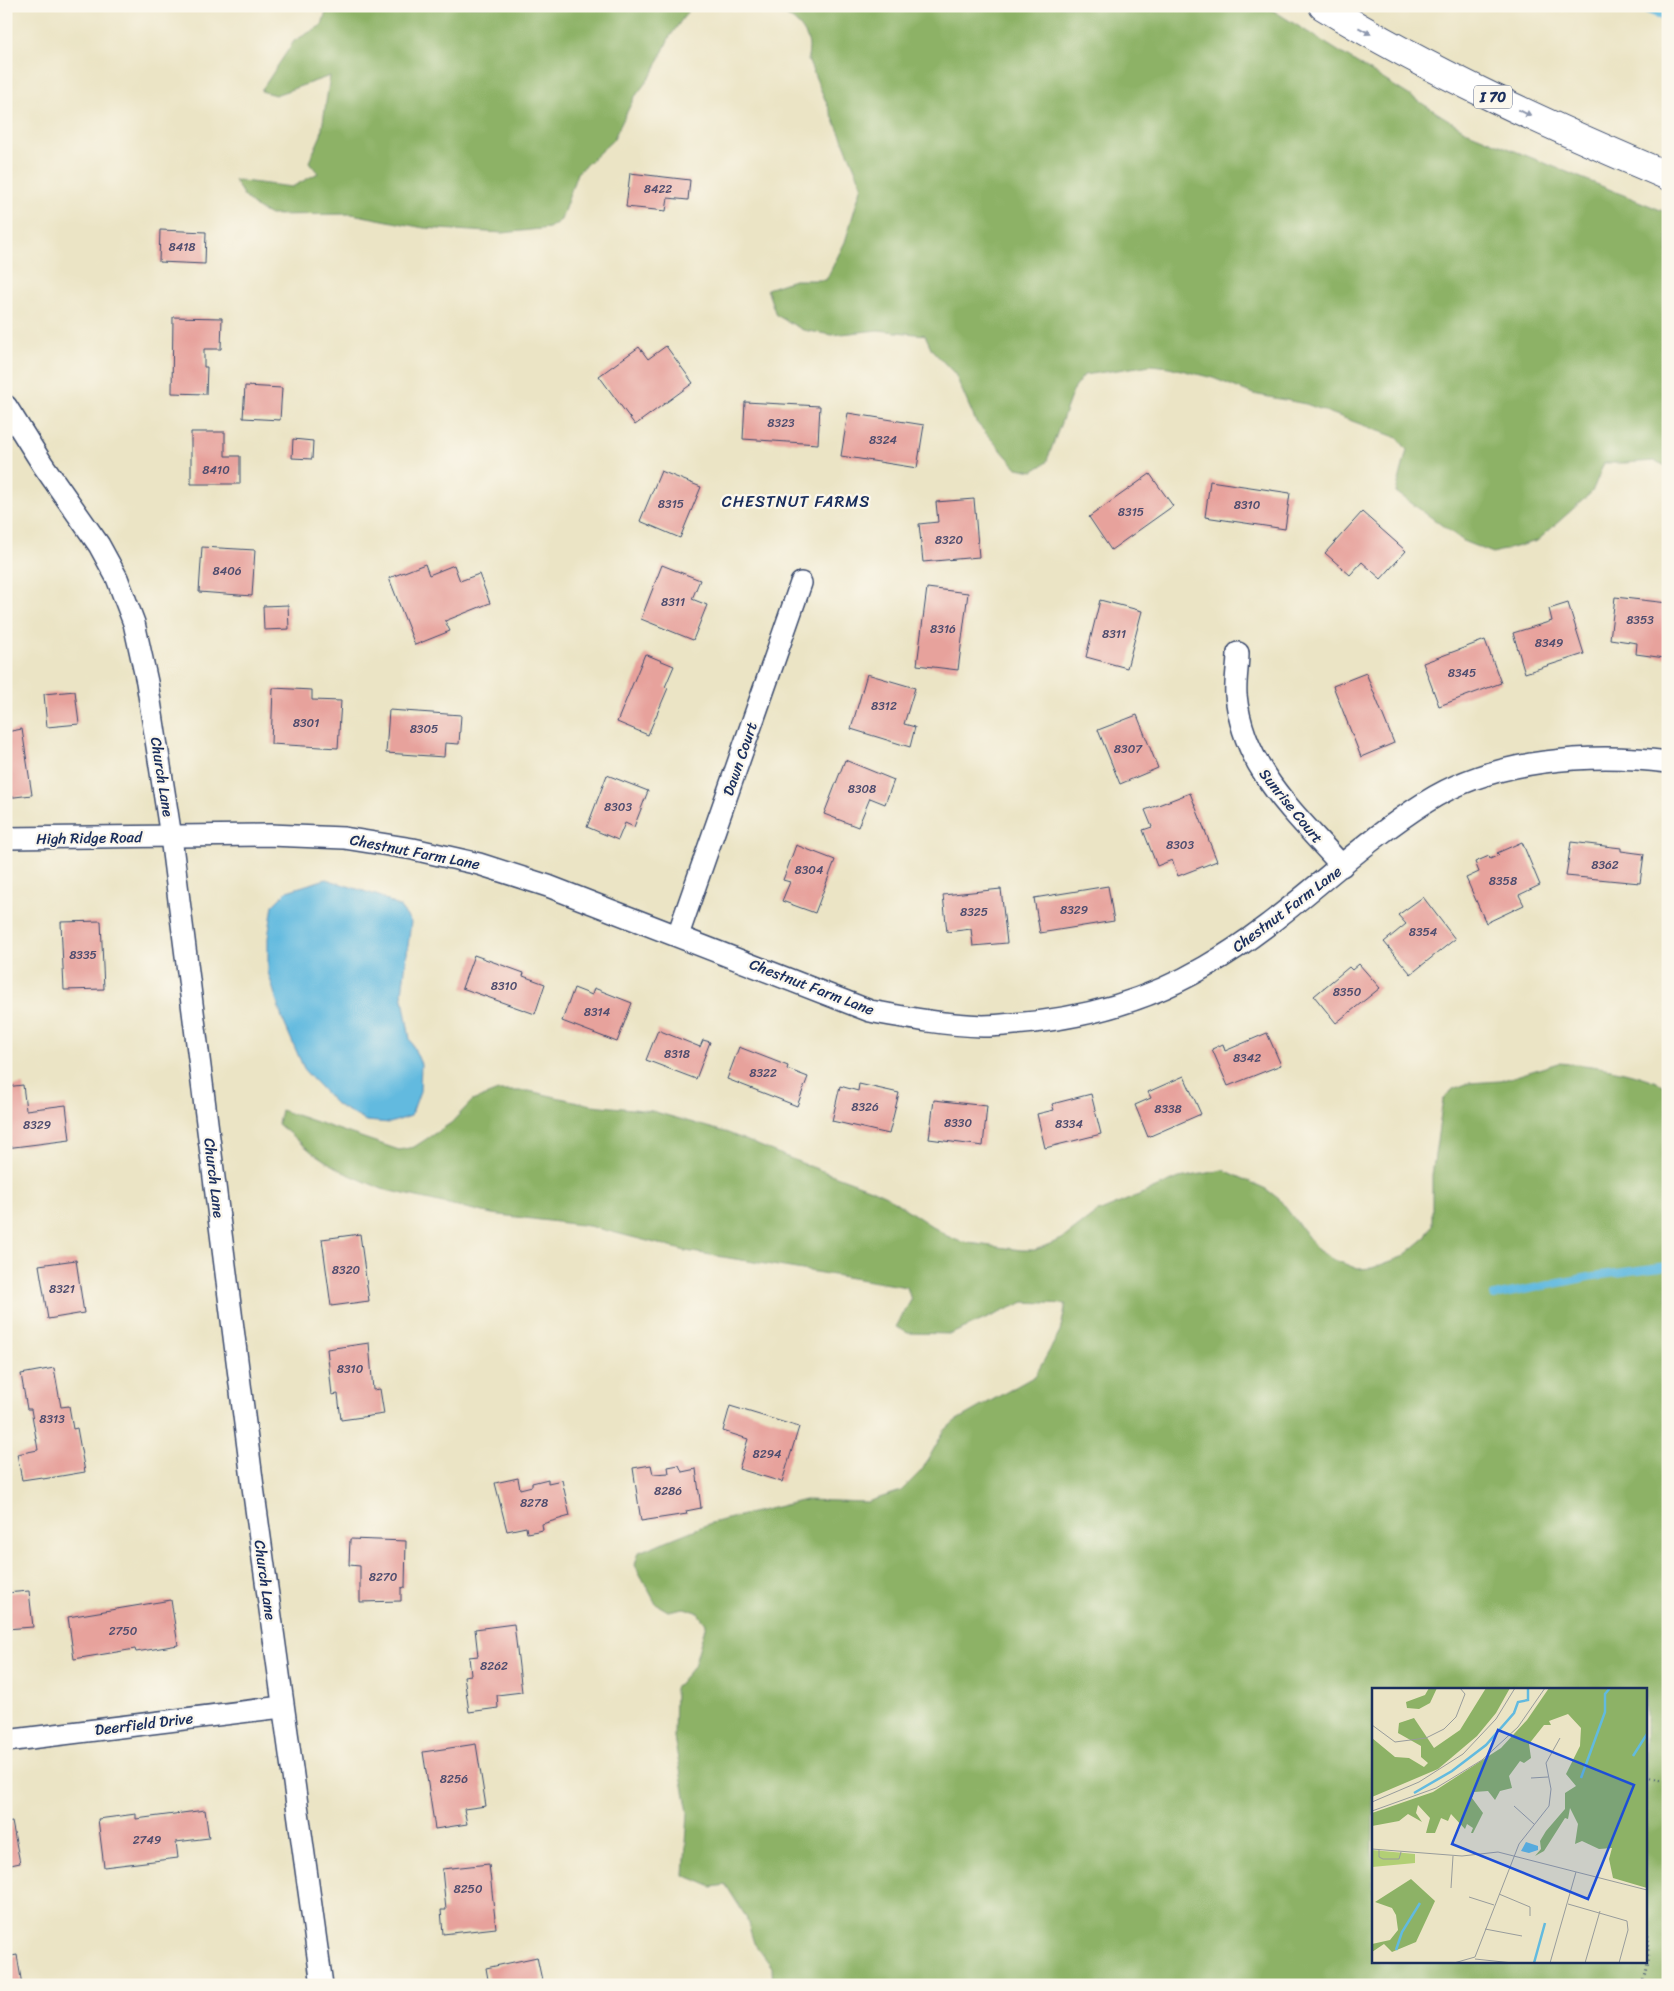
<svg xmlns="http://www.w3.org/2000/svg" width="1674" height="1991" viewBox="0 0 1674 1991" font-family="Sriracha,sans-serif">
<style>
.forest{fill:#8db266;stroke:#547062;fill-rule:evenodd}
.water{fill:#62badf;stroke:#3e749e}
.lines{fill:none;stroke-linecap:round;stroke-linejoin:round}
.stream{stroke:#62badf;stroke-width:8}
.building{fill:#e7a29c}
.minor-casing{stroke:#3a4a6d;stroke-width:24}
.motorway-casing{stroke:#3a4a6d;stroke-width:30}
.path{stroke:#3a4a6d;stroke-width:3;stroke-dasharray:1 4;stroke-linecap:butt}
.minor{stroke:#fff;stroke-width:21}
.motorway{stroke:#fff;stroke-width:28}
.oneway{fill:#8d97ae}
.labels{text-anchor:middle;stroke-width:4.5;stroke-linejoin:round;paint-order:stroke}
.number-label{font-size:12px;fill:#4e4c6e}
.shield{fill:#fbf7ec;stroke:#5e6b89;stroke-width:1}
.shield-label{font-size:14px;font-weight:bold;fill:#1b2f5e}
.street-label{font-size:15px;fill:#1b2f5e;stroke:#fbf7ec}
.neighbourhood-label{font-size:16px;letter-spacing:1px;fill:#1b2f5e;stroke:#fbf7ec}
.inset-river{fill:none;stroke:#62badf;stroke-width:2.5}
.inset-road{fill:none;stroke:#989c9c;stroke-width:1}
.view{fill:#1d4ed8;fill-opacity:0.15;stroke:#1d4ed8;stroke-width:2.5}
.inset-edge{fill:none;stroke:#1b2f5e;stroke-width:2.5}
</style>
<rect width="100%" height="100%" fill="#fbf7ec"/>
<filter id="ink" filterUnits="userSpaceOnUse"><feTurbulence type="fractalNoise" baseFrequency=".02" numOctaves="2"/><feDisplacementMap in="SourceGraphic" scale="10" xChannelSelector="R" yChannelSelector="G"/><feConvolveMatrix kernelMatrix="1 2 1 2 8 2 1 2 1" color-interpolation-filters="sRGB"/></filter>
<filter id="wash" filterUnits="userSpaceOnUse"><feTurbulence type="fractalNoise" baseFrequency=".0096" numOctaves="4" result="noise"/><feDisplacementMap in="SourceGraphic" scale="20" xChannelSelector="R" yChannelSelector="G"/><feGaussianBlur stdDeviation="1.12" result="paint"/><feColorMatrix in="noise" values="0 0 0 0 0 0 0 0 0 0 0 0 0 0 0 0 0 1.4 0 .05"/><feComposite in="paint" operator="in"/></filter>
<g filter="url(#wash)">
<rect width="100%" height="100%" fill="#ebe4c5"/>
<g class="forest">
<polygon points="324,6 709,6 690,8 669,38 653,73 634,98 613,140 577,173 561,220 549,228 503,233 424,228 352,214 270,215 257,208 244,196 234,180 292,187 318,173 309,162 321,135 330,76 275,95 261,91 294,41 322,25 326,11"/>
<path d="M 763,6 L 1266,6 L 1468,132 L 1668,213 L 1668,467 L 1655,461 L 1625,463 L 1604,463 L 1592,492 L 1537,541 L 1493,553 L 1465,542 L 1396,492 L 1407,450 L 1398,438 L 1306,404 L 1253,394 L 1213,378 L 1169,367 L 1151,365 L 1084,375 L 1074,388 L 1046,463 L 1033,471 L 1017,468 L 976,422 L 955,374 L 932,350 L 925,335 L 878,330 L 832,335 L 803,330 L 776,315 L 767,289 L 794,280 L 826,280 L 845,242 L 862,185 L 808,60 C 808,54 810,46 808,41 C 802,21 781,11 763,6 Z"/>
<path d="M 1558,1063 C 1596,1065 1633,1071 1668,1087 L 1668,1985 L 773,1985 L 772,1967 L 754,1943 L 746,1917 L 726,1885 L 712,1887 L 684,1875 L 688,1812 L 674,1738 L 675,1688 L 694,1666 L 706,1624 L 697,1612 L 684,1608 L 668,1611 L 656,1604 L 635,1565 L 639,1552 L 711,1523 L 805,1500 L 867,1502 L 901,1491 L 922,1470 L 944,1431 L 955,1421 L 1035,1376 L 1060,1332 L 1066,1304 L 1024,1302 L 951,1334 L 908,1333 L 896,1327 L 911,1300 L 907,1287 L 686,1251 L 589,1226 L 492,1214 L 382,1189 L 343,1172 L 313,1153 L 278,1124 L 281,1110 L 399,1150 L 414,1147 L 451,1123 L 472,1101 L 498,1091 L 529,1091 L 592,1105 L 652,1111 L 728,1133 L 804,1164 L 871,1189 L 886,1196 L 947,1236 L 961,1242 L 1021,1250 L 1035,1250 L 1062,1239 L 1096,1213 L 1179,1178 L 1224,1170 L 1266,1189 L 1279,1199 L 1318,1250 L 1332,1259 L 1358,1269 L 1372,1268 L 1402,1257 L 1425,1238 L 1432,1225 L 1432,1176 L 1443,1099 L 1453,1089 L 1469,1083 L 1500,1081 ZM 1373,1690 L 1645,1690 L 1645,1962 L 1373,1962 Z"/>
</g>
<polygon class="water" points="326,879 379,896 400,907 411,922 402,993 410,1039 421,1064 420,1091 411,1116 390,1123 366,1121 337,1105 305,1071 282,1018 268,972 268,938 273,905 287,891"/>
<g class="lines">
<g class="stream">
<polyline points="1638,6 1668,18"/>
<polyline points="1494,1296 1594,1276 1668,1266"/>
</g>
</g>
<g id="blocks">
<g class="building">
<polygon points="630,173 690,180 688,200 668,198 666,211 626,207"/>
<polygon points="160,230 206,232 205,264 159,262"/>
<polygon points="173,317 222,318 221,349 204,349 204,367 207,367 206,394 172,393"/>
<polygon points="666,346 693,383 635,425 599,376 639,347 648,359"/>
<polygon points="245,386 282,388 280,420 243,418"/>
<polygon points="745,402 820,406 818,444 743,439"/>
<polygon points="848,413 924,425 917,468 841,456"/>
<polygon points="191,432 225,432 225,456 240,456 240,484 191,484"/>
<polygon points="293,439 313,441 312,459 292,458"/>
<polygon points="661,471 701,487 680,538 640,521"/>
<polygon points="1150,474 1173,506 1111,550 1089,517"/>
<polygon points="1210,481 1290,493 1285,529 1205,517"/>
<polygon points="974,499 979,557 923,562 919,524 938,522 936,502"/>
<polygon points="1362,512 1406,551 1381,579 1362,562 1350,575 1325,553"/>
<polygon points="202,547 255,550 252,596 199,592"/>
<polygon points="425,564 429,575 454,565 460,581 479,574 490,603 445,621 450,631 415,645 389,578"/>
<polygon points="662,565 700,580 692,599 707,605 693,640 641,619"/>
<polygon points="927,588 968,593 958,670 917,665"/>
<polygon points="1615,597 1668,603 1668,637 1665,658 1636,654 1637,643 1610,639"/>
<polygon points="1100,600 1142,611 1127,668 1086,657"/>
<polygon points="1568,603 1584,654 1525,673 1513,633 1552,621 1549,609"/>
<polygon points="288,605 289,629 264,630 263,606"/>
<polygon points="1485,640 1501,683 1439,706 1423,663"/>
<polygon points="645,654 674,666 665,687 668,688 648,735 617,722"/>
<polygon points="1366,673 1394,743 1361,757 1333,686"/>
<polygon points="867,674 915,688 904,724 915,727 910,747 851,729"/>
<polygon points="273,688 312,690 312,700 341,701 338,748 271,744"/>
<polygon points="75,691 79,724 47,727 44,694"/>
<polygon points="389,710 461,715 459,744 445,743 444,757 386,753"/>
<polygon points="1137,715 1158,768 1120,784 1098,730"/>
<polygon points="22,729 32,795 6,798 6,732"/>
<polygon points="845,760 894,780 885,804 870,798 858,827 824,814"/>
<polygon points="607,775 648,791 634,827 625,823 618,840 587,827"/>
<polygon points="1190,793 1217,861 1178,876 1172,860 1157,866 1143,830 1152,827 1145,810"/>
<polygon points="1522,842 1540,885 1519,895 1524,905 1486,923 1466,878 1479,872 1475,862 1489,856 1490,859 1499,855 1497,853"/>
<polygon points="1571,842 1621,848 1621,851 1644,854 1640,883 1566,876"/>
<polygon points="796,845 835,860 815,913 782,901 790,882 783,880"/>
<polygon points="1108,886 1114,921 1040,933 1034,898"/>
<polygon points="1001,889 1007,943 973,946 971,929 947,932 943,895"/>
<polygon points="1423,897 1455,939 1411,974 1384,942 1406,924 1398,915"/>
<polygon points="101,921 104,989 64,990 61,922"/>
<polygon points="474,955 524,973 523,976 545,984 535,1014 462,988"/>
<polygon points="1359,964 1380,988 1336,1023 1314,996 1349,967 1352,970"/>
<polygon points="574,988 592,995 594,988 632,1003 617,1042 562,1021"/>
<polygon points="658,1030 700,1047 703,1040 710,1042 696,1079 646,1060"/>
<polygon points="1267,1033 1281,1065 1228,1086 1212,1049 1223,1044 1225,1051"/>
<polygon points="739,1047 788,1066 787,1069 808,1077 797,1106 727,1079"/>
<polygon points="1184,1076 1201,1114 1148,1137 1135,1105 1151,1098 1148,1092"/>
<polygon points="859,1084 899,1093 889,1134 832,1121 840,1086 858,1091"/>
<polygon points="23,1085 26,1110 66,1105 70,1140 6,1148 6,1087"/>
<polygon points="1091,1094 1101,1134 1045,1148 1037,1114 1054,1110 1052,1104"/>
<polygon points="934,1100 987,1106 983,1146 929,1139"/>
<polygon points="360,1234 369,1301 331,1306 322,1239"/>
<polygon points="76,1260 84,1313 48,1319 39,1265"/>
<polygon points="369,1343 373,1390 380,1389 384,1414 341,1420 338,1394 332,1395 327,1349"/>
<polygon points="54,1368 61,1407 69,1406 73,1429 77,1428 85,1472 43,1479 42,1477 22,1480 17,1454 38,1450 31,1409 27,1409 21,1374"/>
<polygon points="730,1406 799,1427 782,1482 739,1469 748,1439 723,1431"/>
<polygon points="651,1465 653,1474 669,1473 668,1467 679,1465 682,1472 696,1469 701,1508 686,1511 687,1514 641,1521 633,1468"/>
<polygon points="518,1478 520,1489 532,1486 532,1483 548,1479 548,1483 562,1480 570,1516 542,1524 543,1530 527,1533 526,1527 507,1531 495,1483"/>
<polygon points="350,1539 406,1541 405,1587 401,1588 401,1601 360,1602 360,1566 349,1565"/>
<polygon points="29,1591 33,1627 6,1629 6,1593"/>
<polygon points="171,1600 178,1645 136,1652 135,1649 74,1659 68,1617"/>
<polygon points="514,1624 522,1692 497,1695 498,1708 469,1712 464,1676 471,1675 469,1657 478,1656 475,1629"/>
<polygon points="476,1744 486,1806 464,1809 467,1824 435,1829 423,1752"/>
<polygon points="205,1810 209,1838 176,1842 178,1858 104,1867 98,1819 136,1814 136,1819"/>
<polygon points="12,1822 20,1863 6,1866 6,1823"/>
<polygon points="489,1864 496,1928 443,1934 441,1910 446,1910 442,1869"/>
<polygon points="17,1955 22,1985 6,1985 6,1957"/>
<polygon points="537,1957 543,1985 489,1985 486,1968"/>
</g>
</g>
</g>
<g filter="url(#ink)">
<use href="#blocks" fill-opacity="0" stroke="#3a4a6d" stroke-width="1"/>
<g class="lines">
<defs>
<g id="minor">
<polyline points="6,406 43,465 99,545 117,578 134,623 147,682 171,837 253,1487 322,1985"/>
<path d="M 1238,653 C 1238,666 1235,681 1236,695 C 1243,769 1296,814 1342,866"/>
<path d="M 6,838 L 270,835 L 344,838 L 413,849 L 479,864 L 548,886 L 870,1011 C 908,1018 945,1025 983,1026 C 993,1026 1004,1025 1014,1024 C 1080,1019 1147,1001 1205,967 C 1286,921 1348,851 1426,802 C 1493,759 1591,752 1668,762"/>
<polyline points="678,935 801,583"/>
<polyline points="6,1741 282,1707"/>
</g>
<path id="motorway" d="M 1323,6 C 1431,72 1552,127 1668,176"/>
</defs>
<use href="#minor" class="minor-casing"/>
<use href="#motorway" class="motorway-casing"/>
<g class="path">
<polyline points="1645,1777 1668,1781"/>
<path d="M 1642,1985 C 1647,1967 1651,1946 1645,1927"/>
</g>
<use href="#minor" class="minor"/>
<use href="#motorway" class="motorway"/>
</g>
<defs><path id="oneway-solid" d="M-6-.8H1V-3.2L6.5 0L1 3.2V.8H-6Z" transform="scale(1.25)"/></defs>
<g class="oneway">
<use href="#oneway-solid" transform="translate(1365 31) rotate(28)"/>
<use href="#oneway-solid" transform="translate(1525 113) rotate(26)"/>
</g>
</g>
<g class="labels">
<g class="number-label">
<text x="658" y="193">8422</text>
<text x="182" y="251">8418</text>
<text x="781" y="427">8323</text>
<text x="883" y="444">8324</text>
<text x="216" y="474">8410</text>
<text x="671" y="508">8315</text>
<text x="1247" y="509">8310</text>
<text x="1131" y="516">8315</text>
<text x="949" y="544">8320</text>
<text x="227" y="575">8406</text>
<text x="673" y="606">8311</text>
<text x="1640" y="624">8353</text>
<text x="943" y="633">8316</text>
<text x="1114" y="638">8311</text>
<text x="1549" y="647">8349</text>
<text x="1462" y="677">8345</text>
<text x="884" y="710">8312</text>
<text x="306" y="727">8301</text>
<text x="424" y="733">8305</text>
<text x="1128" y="753">8307</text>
<text x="862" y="793">8308</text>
<text x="618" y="811">8303</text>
<text x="1180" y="849">8303</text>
<text x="1605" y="869">8362</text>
<text x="809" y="874">8304</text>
<text x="1503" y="885">8358</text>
<text x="1074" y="914">8329</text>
<text x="974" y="916">8325</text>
<text x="1423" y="936">8354</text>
<text x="83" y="959">8335</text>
<text x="504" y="990">8310</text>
<text x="1347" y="996">8350</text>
<text x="597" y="1016">8314</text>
<text x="677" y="1058">8318</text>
<text x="1247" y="1062">8342</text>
<text x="763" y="1077">8322</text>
<text x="865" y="1111">8326</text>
<text x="1168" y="1113">8338</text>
<text x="958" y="1127">8330</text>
<text x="1069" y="1128">8334</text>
<text x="37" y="1129">8329</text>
<text x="346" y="1274">8320</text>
<text x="62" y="1293">8321</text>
<text x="350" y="1373">8310</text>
<text x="52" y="1423">8313</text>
<text x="767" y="1458">8294</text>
<text x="668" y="1495">8286</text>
<text x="534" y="1507">8278</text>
<text x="383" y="1581">8270</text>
<text x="123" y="1635">2750</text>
<text x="494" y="1670">8262</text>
<text x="454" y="1783">8256</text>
<text x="147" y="1844">2749</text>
<text x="468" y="1893">8250</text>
</g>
<rect class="shield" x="1474" y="85.5" width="38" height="23" rx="4"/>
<g class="shield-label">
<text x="1493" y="102">I 70</text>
</g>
<g class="street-label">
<text transform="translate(740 759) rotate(-71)" y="5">Dawn Court</text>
<text transform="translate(162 777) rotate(81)" y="5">Church Lane</text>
<text transform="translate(1291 806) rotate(51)" y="5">Sunrise Court</text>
<text transform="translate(89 838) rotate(-1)" y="5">High Ridge Road</text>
<text transform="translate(415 852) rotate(11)" y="5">Chestnut Farm Lane</text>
<text transform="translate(1287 909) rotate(-37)" y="5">Chestnut Farm Lane</text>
<text transform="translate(812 987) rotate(21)" y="5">Chestnut Farm Lane</text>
<text transform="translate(214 1178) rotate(83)" y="5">Church Lane</text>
<text transform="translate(265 1580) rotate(82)" y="5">Church Lane</text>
<text transform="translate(144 1724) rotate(-7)" y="5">Deerfield Drive</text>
</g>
<g class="neighbourhood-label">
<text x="796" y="507">CHESTNUT FARMS</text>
</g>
</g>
<g transform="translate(1372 1688)">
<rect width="275" height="275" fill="#ebe4c5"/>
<path d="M 0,162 L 43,166 L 43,175 L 0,179 Z" fill="#b2cf75"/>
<path d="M 57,0 L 65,0 L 58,15 L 47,21 L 35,20 L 34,14 L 53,7 ZM 114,0 L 138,0 L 124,25 L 105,48 L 66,81 L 0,109 L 0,50 L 23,69 L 37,70 L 52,79 L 56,75 L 49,69 L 49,58 L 26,45 L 27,35 L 42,30 L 62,60 L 88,42 ZM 177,0 L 275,0 L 275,200 L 241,190 L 237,171 L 240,160 L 227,161 L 210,153 L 203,156 L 206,136 L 198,120 L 196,131 L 193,130 L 172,163 L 163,168 L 169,161 L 168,153 L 174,143 L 193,121 L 193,105 L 204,98 L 194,86 L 208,58 L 209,40 L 196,26 L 177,33 L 179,37 L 172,37 L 157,56 L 159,70 L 152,75 L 148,73 L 137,88 L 140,100 L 128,103 L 123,112 L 116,103 L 102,104 L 100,110 L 111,125 L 101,145 L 99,145 L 101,140 L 95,136 L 93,141 L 79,126 L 76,133 L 69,130 L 63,145 L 54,145 L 58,130 L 46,117 L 44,125 L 50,134 L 36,126 L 27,133 L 0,138 L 0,125 L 61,104 L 129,60 L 155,32 ZM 39,191 L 63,213 L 44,254 L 20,264 L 12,256 L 0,264 L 0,256 L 18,252 L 26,242 L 24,227 L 20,220 L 3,214 Z" fill="#8db266"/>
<path d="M 154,154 L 166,158 L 166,162 L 157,165 L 149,163 Z" fill="#62badf"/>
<path class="inset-river" d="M 261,68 L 275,46M 209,90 L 233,24 L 233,6 L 238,0M 42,105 L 80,83 L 114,57 L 142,25 L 146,14 L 156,12 L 156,0M 24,262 L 30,244 L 48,215M 162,275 L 173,235"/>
<path class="inset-road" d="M 0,37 L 23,54 L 54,50 L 72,41 L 84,29 L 93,6 L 88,0M 159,90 L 176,89M 0,114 L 47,94 L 91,66 L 124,31 L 143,0M 142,118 L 162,136M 0,123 L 64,100 L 110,72 L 146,39 L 173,0M 0,161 L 90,168 L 126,164 L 275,202M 7,162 L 7,169 L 11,171 L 27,171 L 29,164M 79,200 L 81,168M 127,206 L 158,219 L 158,228M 97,209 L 122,217M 196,216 L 255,233 L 256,242 L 247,275M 113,241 L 150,248M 103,271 L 141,275M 82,275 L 103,269 L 147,156 L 177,118 L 179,101 L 174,75 L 188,50M 178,275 L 204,184M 213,275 L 228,223"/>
<path class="view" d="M 126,42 L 262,97 L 216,211 L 80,156 Z"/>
<rect width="275" height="275" class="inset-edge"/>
</g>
<rect width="1674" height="1991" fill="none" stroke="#fbf7ec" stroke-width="25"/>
</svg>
